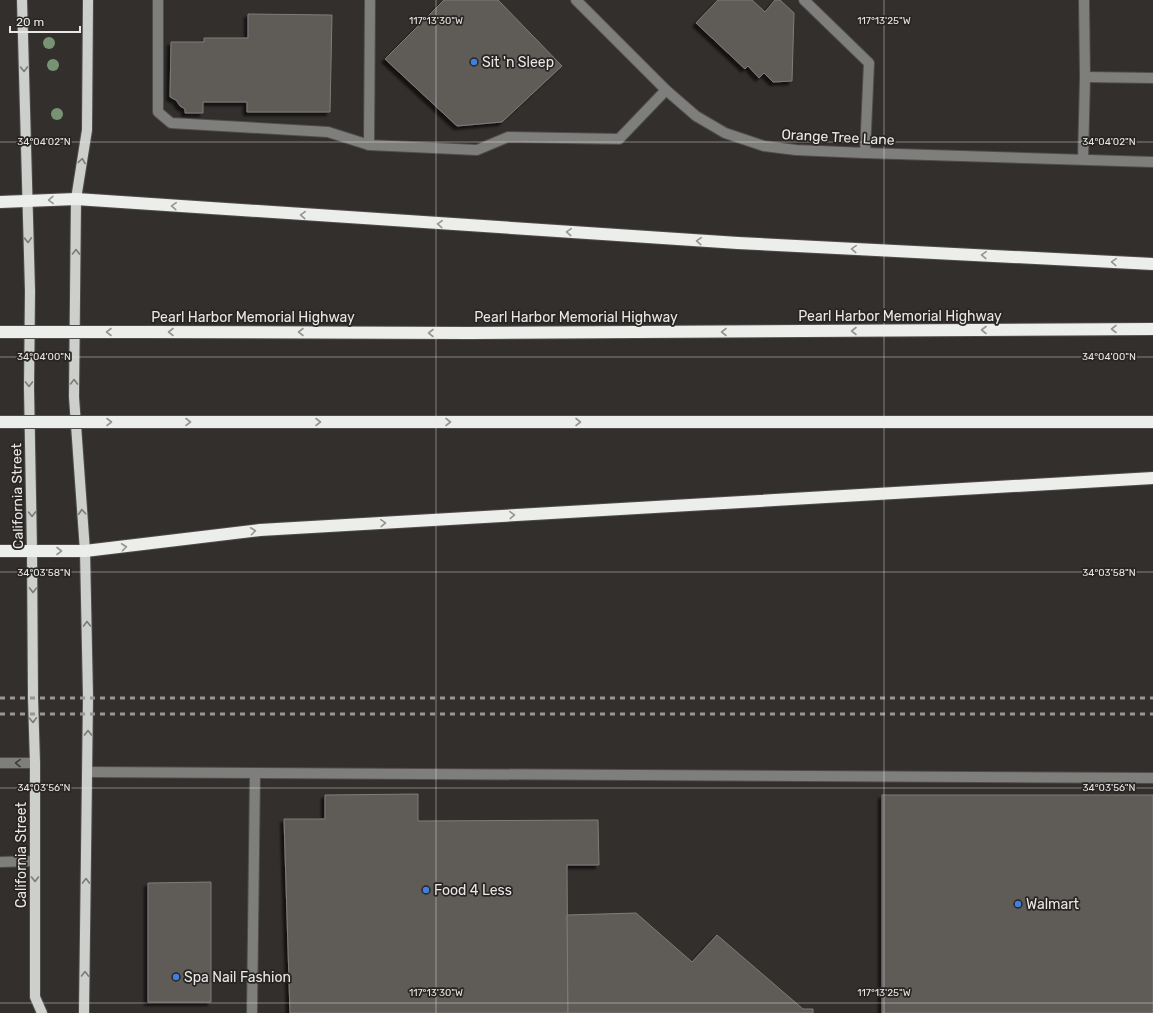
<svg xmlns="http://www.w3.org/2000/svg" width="1153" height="1013" viewBox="0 0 1153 1013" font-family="Rubik,sans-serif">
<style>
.building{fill:#5f5b59;stroke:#7f7c7a;filter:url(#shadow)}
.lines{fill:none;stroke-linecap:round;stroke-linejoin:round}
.minor-casing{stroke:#4f4d4b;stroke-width:12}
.major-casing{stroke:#4f4d4b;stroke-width:12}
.highway-casing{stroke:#4f4d4b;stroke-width:14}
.minor{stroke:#7e7f7d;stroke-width:10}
.major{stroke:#cccfcc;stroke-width:10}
.highway{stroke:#eceeeb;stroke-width:12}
.rail{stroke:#999695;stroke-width:3;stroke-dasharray:5 5;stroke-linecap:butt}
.highway-bridge-casing{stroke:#4f4d4b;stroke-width:14;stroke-linecap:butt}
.highway-bridge{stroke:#eceeeb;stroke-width:12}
.tree{fill:#789373}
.oneway{stroke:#7a7a78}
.oneway2{stroke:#949491}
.oneway3{stroke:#3e3c3a}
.ticks{fill:none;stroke:#eae8e7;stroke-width:1;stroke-opacity:0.45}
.shop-dot{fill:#3f7fe0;stroke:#282523;stroke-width:1.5}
.labels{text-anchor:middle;stroke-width:3.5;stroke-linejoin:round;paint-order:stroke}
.poi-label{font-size:14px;fill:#eae8e7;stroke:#282523;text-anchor:start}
.street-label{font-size:14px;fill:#eae8e7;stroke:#282523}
.ticks-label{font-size:10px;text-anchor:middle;fill:#eae8e7;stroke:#282523;stroke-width:3.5;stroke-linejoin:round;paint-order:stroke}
</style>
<defs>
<filter id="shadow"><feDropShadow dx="-3.5" dy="3.5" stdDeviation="1" flood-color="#0009"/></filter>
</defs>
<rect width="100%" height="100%" fill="#322f2d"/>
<g class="building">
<polygon points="444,0 498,0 562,66 502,122 457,126 385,59"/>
<polygon points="718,0 752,0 765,12 775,0 780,0 794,13 792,81 773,82 764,73 759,78 748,66 745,69 696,23"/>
<polygon points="248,14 332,15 330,112 247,112 247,102 203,102 203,113 185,113 185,109 180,106 176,100 170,97 171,42 204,42 204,38 248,38"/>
<polygon points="418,794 418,821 598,820 599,865 567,865 568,1013 290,1013 284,819 325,819 325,795"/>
<rect x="882" y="795" width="271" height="218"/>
<polygon points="211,882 211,1002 148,1002 148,883"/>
<polygon points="636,913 692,962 717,935 803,1009 813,1009 813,1013 568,1013 567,915"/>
</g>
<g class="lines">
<defs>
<g id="minor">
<polyline points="158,0 158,112 171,123 328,132 369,145"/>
<polyline points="370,0 369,145 477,150 508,137 619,139 666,90"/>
<polyline points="576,0 666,90 696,116 725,133 764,146 796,150 865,153 1153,162"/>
<polyline points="804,0 869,63 865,153"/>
<polyline points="1085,77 1153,78"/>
<polyline points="1083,159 1085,77 1084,0"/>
<polyline points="0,763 35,763"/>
<polyline points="88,772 1153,778"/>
<polyline points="0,862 35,861"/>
<polyline points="252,1013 255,773"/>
</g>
<g id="major">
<polyline points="22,0 30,291 29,388 32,551 33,698 35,763 35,997 42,1013"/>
<polyline points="84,1013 88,697 85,551 74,397 76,199 87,130 88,0"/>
</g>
<g id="highway">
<polyline points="0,202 76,199 738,243 1153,264"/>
<polyline points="148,332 470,333 1153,329"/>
<polyline points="149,422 1153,422"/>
<polyline points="0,551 85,551 260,530 1153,478"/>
</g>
</defs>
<use href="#minor" class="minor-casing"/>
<use href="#major" class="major-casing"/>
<use href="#highway" class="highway-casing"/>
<use href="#minor" class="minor"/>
<use href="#major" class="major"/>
<use href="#highway" class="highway"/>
<g class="rail">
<polyline points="0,698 1153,698"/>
<polyline points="0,714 1153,714"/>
</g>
<defs>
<g id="highway-bridge">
<polyline points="0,332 148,332"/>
<polyline points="0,422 149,422"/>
</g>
</defs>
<use href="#highway-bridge" class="highway-bridge-casing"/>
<use href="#highway-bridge" class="highway-bridge"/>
</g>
<g class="tree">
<circle cx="49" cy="43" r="6"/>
<circle cx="53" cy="65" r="6"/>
<circle cx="57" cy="114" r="6"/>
</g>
<defs><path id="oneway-chevron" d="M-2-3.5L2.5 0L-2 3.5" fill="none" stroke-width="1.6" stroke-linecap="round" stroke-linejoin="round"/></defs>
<g class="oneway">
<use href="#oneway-chevron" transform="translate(24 69) rotate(89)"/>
<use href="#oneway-chevron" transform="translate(82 161) rotate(-81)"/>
<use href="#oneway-chevron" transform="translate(28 240) rotate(88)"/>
<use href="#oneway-chevron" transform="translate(76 252) rotate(-89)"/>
<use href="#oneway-chevron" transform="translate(74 382) rotate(-89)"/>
<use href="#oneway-chevron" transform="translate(29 384) rotate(90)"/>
<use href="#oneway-chevron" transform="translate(82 512) rotate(-94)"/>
<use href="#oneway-chevron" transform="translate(32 514) rotate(89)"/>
<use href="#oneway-chevron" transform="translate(33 590) rotate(90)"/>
<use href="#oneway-chevron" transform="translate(87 624) rotate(-91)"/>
<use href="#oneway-chevron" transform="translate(33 720) rotate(87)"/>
<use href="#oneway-chevron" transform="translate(88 733) rotate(-90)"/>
<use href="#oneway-chevron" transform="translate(35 879) rotate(90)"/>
<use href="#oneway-chevron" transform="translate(86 881) rotate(-89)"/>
<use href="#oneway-chevron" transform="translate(85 974) rotate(-89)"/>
</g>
<g class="oneway2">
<use href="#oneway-chevron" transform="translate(51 200) rotate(178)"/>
<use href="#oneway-chevron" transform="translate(174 206) rotate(-176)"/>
<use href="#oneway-chevron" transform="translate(303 215) rotate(-176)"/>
<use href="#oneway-chevron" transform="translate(440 224) rotate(-176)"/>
<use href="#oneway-chevron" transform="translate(569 232) rotate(-176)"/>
<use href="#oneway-chevron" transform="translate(699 241) rotate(-176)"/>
<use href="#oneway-chevron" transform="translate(854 249) rotate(-177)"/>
<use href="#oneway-chevron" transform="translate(984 255) rotate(-177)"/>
<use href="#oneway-chevron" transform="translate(1114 262) rotate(-177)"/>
<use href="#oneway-chevron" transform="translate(1114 329) rotate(180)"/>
<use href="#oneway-chevron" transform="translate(984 330) rotate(180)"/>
<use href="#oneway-chevron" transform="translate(854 331) rotate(180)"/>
<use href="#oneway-chevron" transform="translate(109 332) rotate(180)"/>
<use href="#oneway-chevron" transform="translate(171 332) rotate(-180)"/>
<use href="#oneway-chevron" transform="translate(301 332) rotate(-180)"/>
<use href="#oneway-chevron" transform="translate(724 332) rotate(180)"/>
<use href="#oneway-chevron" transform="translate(431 333) rotate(-180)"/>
<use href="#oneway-chevron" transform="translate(109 422)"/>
<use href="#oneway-chevron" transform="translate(188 422)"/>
<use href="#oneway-chevron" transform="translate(318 422)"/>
<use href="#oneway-chevron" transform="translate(448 422)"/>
<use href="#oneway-chevron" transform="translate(578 422)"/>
<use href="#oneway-chevron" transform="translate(512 515) rotate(-3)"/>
<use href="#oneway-chevron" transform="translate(383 523) rotate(-3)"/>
<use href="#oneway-chevron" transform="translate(253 531) rotate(-7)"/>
<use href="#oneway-chevron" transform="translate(124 547) rotate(-7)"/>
<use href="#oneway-chevron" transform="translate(59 551)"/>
</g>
<use class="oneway3" href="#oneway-chevron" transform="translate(18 763) rotate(-179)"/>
<path class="ticks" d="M 436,0 L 436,1013M 884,0 L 884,1013M 0,142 L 1153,142M 0,357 L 1153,357M 0,572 L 1153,572M 0,788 L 1153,788M 0,1003 L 1153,1003"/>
<g class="shop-dot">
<circle cx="474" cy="62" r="4"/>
<circle cx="426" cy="890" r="4"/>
<circle cx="1018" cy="904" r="4"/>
<circle cx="176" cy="977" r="4"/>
</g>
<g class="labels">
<g class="poi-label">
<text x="482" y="67">Sit 'n Sleep</text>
<text x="434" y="895">Food 4 Less</text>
<text x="1026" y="909">Walmart</text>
<text x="184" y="982">Spa Nail Fashion</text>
</g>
<g class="street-label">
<text transform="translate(838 137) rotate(3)" y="5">Orange Tree Lane</text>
<text x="900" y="321">Pearl Harbor Memorial Highway</text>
<text x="253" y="322">Pearl Harbor Memorial Highway</text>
<text x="576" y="322">Pearl Harbor Memorial Highway</text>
<text transform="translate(17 496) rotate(-91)" y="5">California Street</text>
<text transform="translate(21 855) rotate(-90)" y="5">California Street</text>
</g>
</g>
<g class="ticks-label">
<text x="436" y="24">117°13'30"W</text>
<text x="884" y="24">117°13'25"W</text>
<text x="44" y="145">34°04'02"N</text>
<text x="1109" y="145">34°04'02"N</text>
<text x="44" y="360">34°04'00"N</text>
<text x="1109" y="360">34°04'00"N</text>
<text x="44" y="576">34°03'58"N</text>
<text x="1109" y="576">34°03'58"N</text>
<text x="44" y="791">34°03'56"N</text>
<text x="1109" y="791">34°03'56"N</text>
<text x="436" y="996">117°13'30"W</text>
<text x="884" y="996">117°13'25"W</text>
</g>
<path d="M10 26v6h70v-6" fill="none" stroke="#eae8e7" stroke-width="2"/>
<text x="16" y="26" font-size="12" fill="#eae8e7" stroke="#282523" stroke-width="3" paint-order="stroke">20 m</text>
</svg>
